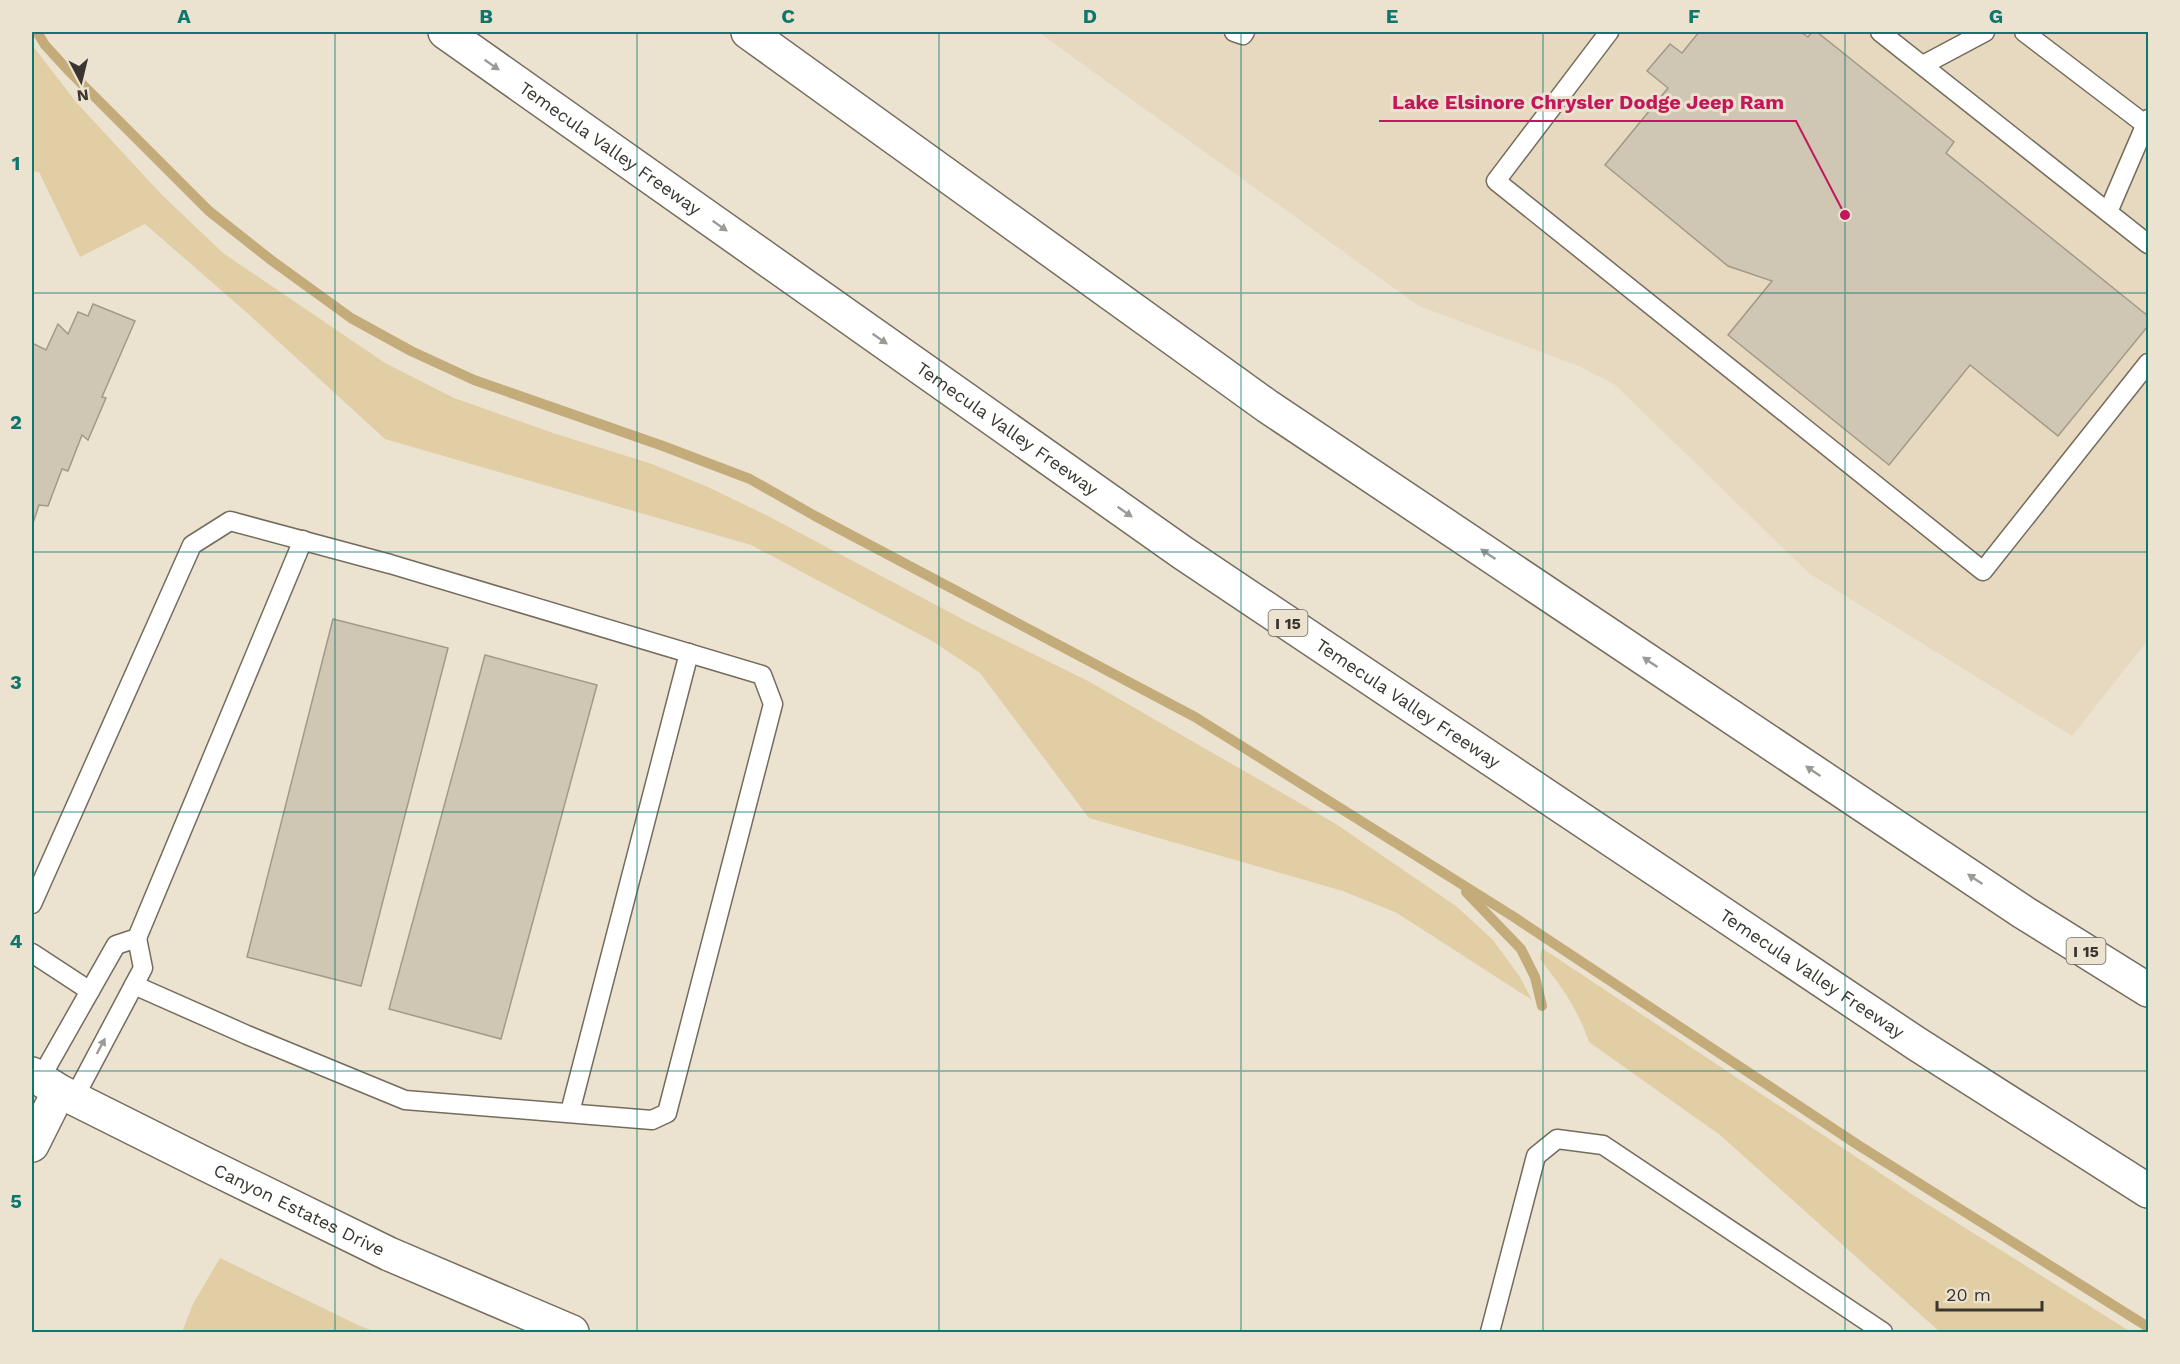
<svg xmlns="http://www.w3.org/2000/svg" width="2180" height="1364" viewBox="0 0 2180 1364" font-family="'Work Sans',sans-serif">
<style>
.built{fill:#e6d9c0}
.green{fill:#e2cea5}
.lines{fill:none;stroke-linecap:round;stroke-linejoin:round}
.stream{stroke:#c4ac7a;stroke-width:10}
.building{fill:#cfc6b4;stroke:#a29a88;stroke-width:1.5}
.service-casing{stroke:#746c5c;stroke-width:21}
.minor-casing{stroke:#746c5c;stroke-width:36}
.tertiary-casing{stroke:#746c5c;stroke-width:36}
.motorway-casing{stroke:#746c5c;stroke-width:36}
.service{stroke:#fff;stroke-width:18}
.minor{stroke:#fff;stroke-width:33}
.tertiary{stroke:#fff;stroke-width:33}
.motorway{stroke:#fff;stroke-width:33}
.oneway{fill:#9c9a97}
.grid{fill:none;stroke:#0f766e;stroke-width:1.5;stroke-opacity:0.55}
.labels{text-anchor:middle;stroke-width:6;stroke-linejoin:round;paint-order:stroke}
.shield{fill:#ebe2d0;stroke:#6f6a5f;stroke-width:1.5}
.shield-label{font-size:16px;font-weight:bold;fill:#3a362f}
.street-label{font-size:18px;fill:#3a362f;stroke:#ebe2d0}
.leader{fill:none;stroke:#c2185b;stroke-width:2}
.callout-dot{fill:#c2185b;stroke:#ebe2d0;stroke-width:2}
.callout-label{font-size:20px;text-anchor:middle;font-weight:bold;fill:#c2185b;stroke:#ebe2d0;stroke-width:6;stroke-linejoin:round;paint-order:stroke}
.neatline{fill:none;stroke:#0f766e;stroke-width:2}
.grid-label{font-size:20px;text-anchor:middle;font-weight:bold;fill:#0f766e}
</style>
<rect width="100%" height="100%" fill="#ebe2d0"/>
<polygon class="built" points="1038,32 2148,32 2148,640 2072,736 1810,574 1614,384 1581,367 1419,306"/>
<g class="green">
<polygon points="32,45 76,102 162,195 223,253 385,363 454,398 553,433 652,464 708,487 768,516 968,622 1088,681 1336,824 1456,906 1493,940 1520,977 1532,1000 1397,913 1343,891 1089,818 980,673 934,642 751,545 385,439 245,311 145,224 80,257 39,172 32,171"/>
<path d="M 1542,948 L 1916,1197 L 2131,1332 L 1940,1332 L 1720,1135 L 1589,1042 C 1578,1009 1561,986 1540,959 Z"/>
<polygon points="220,1258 360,1326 377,1332 182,1332 193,1304"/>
</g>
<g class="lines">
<g class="stream">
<polyline points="37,32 45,45 66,68 209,211 271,260 351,318 411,351 474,380 663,446 750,479 815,516 1195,717 1514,917 1858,1145 2148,1327"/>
<polyline points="1466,892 1521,949 1535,977 1542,1006"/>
</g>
</g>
<g class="building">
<polygon points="1699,32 1801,32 1808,37 1812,32 1817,32 1954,142 1946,153 2148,316 2148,326 2058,436 1970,365 1889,465 1728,335 1772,281 1728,266 1605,165 1668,88 1647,71 1670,44 1682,53"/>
<polygon points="93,304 135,321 102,397 106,398 88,440 82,435 68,471 62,469 48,506 39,505 32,526 32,343 46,350 58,324 68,334 78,312 88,316"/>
<polygon points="333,619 448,648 361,986 247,957"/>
<polygon points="485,655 597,685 501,1039 389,1009"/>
</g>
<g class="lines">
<defs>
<g id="service">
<polyline points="1234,32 1243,35 1245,32"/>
<polyline points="1609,32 1496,181 1983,571 2148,363"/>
<polyline points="1880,32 2148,244"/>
<polyline points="2024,32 2146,125"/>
<polyline points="1923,65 1985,32"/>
<polyline points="2108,212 2148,119"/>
<polyline points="32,904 192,545 230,521 390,564 762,675 773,704 667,1113 652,1120 405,1100 247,1035 134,985"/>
<polyline points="137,938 303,540"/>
<polyline points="32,953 90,991"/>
<polyline points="40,1079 116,945 137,938 143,968 74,1098"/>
<polyline points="570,1112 689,653"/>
<polyline points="1490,1332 1536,1156 1557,1139 1603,1145 1883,1332"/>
</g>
<polyline id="minor" points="32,1145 59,1091"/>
<g id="tertiary">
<path id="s1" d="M 32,1074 L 59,1091 L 205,1164 L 389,1254 L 572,1332"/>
</g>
<g id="motorway">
<path id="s2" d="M 445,32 L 1183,553 L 1917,1044 L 2148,1191"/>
<polyline points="748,32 1267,406 2023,912 2148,990"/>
</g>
</defs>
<use href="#service" class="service-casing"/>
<use href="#minor" class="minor-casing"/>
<use href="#tertiary" class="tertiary-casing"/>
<use href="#motorway" class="motorway-casing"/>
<use href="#service" class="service"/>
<use href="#minor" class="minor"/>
<use href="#tertiary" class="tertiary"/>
<use href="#motorway" class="motorway"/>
</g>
<defs><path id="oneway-solid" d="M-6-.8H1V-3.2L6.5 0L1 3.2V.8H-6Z" transform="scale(1.5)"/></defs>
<g class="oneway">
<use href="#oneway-solid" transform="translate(492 65) rotate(35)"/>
<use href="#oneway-solid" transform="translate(720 226) rotate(35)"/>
<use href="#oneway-solid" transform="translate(880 339) rotate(35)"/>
<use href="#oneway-solid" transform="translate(1125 512) rotate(35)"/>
<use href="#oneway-solid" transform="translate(1488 554) rotate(-146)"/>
<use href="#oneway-solid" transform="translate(1650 662) rotate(-146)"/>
<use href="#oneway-solid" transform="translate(1813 771) rotate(-146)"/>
<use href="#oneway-solid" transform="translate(1975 879) rotate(-146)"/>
<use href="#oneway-solid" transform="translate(101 1046) rotate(-62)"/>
</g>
<path class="grid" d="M 335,32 L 335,1332M 637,32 L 637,1332M 939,32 L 939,1332M 1241,32 L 1241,1332M 1543,32 L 1543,1332M 1845,32 L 1845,1332M 32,293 L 2148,293M 32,552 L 2148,552M 32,812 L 2148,812M 32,1071 L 2148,1071"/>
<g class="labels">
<g class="shield">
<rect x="1268.5" y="610" width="39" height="26" rx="4.5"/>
<rect x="2066.5" y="938" width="39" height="26" rx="4.5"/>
</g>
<g class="shield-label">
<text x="1288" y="629">I 15</text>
<text x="2086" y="957">I 15</text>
</g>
<g class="street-label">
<text dy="6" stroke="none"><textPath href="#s2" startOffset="202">Temecula Valley Freeway</textPath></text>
<text dy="6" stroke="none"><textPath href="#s2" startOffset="688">Temecula Valley Freeway</textPath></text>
<text dy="6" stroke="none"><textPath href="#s2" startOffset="1174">Temecula Valley Freeway</textPath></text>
<text dy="6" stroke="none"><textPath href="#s2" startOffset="1660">Temecula Valley Freeway</textPath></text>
<text dy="6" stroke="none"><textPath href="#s1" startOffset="300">Canyon Estates Drive</textPath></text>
</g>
</g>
<path class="leader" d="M1845 215L1796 121H1379"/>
<circle class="callout-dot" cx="1845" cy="215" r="6"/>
<g class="callout-label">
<text x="1588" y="109">Lake Elsinore Chrysler Dodge Jeep Ram</text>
</g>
<rect width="2180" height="1364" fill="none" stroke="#ebe2d0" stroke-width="66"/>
<g transform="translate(81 81) rotate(173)" stroke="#ebe2d0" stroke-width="4.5" paint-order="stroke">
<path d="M0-4.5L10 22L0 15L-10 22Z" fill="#3a362f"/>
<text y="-9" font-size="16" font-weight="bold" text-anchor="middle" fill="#3a362f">N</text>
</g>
<path d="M1937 1301v9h105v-9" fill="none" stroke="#3a362f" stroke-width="3"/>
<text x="1946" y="1301" font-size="18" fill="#3a362f" stroke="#ebe2d0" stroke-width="4.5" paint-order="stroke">20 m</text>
<rect x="33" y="33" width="2114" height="1298" class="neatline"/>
<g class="grid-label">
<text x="184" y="23">A</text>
<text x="486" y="23">B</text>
<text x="788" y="23">C</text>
<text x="1090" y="23">D</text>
<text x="1392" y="23">E</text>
<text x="1694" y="23">F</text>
<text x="1996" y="23">G</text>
<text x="16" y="170">1</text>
<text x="16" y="429">2</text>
<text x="16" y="689">3</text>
<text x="16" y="948">4</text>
<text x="16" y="1208">5</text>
</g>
</svg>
